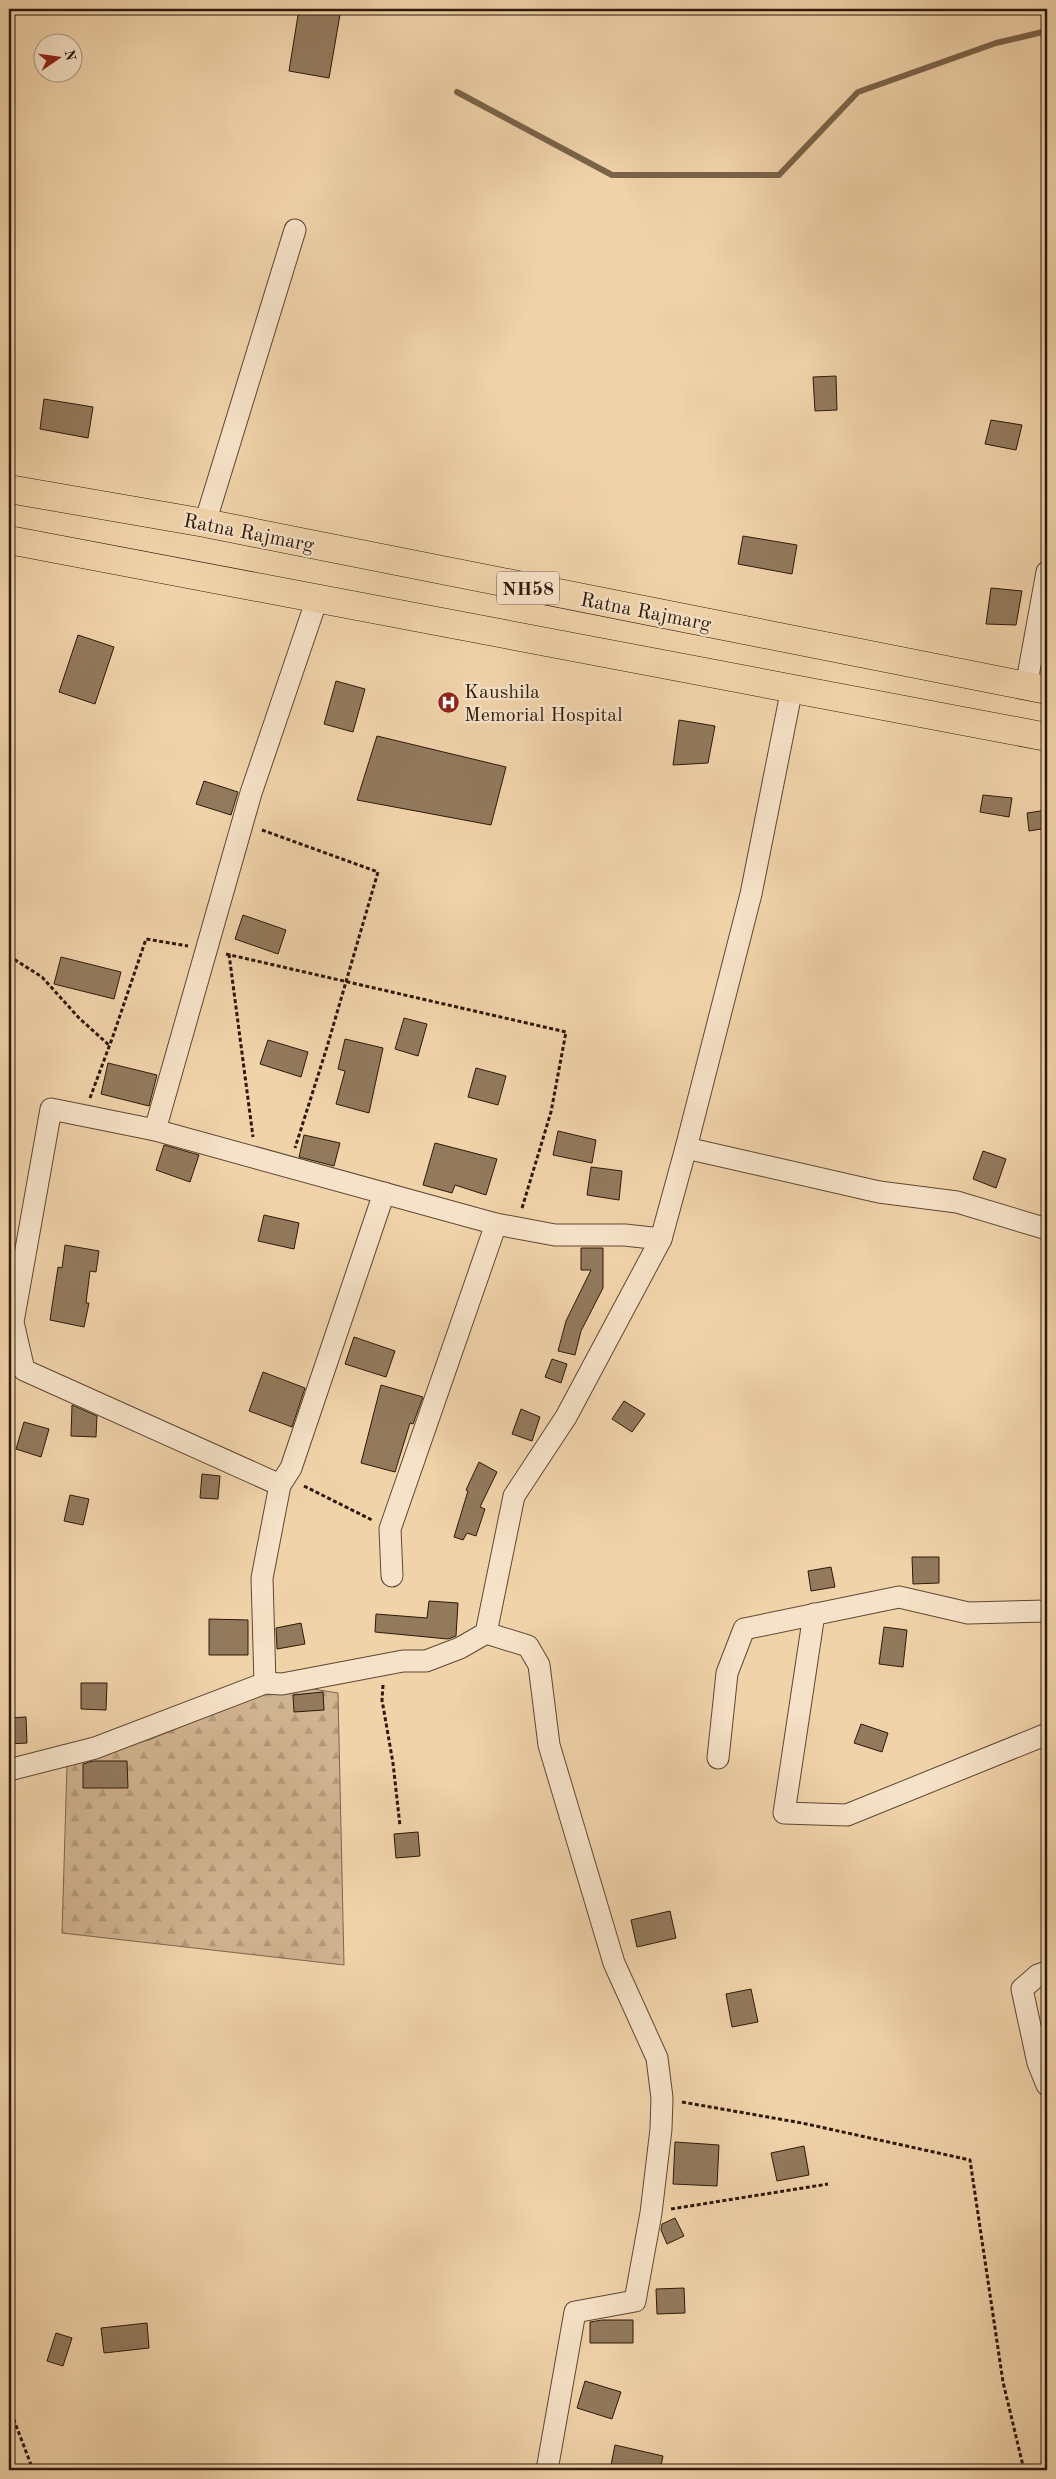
<svg xmlns="http://www.w3.org/2000/svg" width="1056" height="2479" viewBox="0 0 1056 2479" font-family="'Old Standard TT',serif">
<style>
.forest{fill:url(#forest-firs);stroke:#7e664c}
.lines{fill:none;stroke-linecap:round;stroke-linejoin:round}
.stream{stroke:#7a634a;stroke-width:6}
.building{fill:#937a5d;stroke:#2d190a}
.minor-casing{stroke:#5e4832;stroke-width:23}
.highway-casing{stroke:#2d190a;stroke-width:29}
.path{stroke:#2d190a;stroke-width:3;stroke-dasharray:4 2.5;stroke-linecap:butt}
.minor{stroke:#f6e2c8;stroke-width:21}
.highway{stroke:#f1d3aa;stroke-width:28}
.labels{text-anchor:middle;stroke-width:4.5;stroke-linejoin:round;paint-order:stroke}
.shield{fill:#f6e2c8;stroke:#695543;stroke-width:1}
.shield-label{font-size:19px;font-weight:bold;fill:#2d190a}
.street-label{font-size:20px;fill:#2d190a;stroke:#f6e2c8}
.poi-label{font-size:20px;fill:#2d190a;stroke:#f6e2c8;text-anchor:start}
</style>
<defs>
<pattern id="forest-firs" width="22" height="20" patternUnits="userSpaceOnUse" patternTransform="scale(1.25)"><rect width="22" height="20" fill="#d0b38f"/><path d="M5 1l3.5 6h-7zM16 11l3.5 6h-7z" fill="#b3997a"/></pattern>
</defs>
<rect width="100%" height="100%" fill="#f1d3aa"/>
<filter id="stains"><feTurbulence type="fractalNoise" baseFrequency=".004" numOctaves="4"/><feColorMatrix values="0 0 0 0 .2 0 0 0 0 .09 0 0 0 0 .02 0 0 0 .5 -.17"/></filter>
<radialGradient id="worn" r=".72"><stop offset=".6" stop-color="#630" stop-opacity="0"/><stop offset="1" stop-color="#630" stop-opacity=".3"/></radialGradient>
<polygon class="forest" points="282,1684 338,1693 344,1965 62,1933 67,1766 81,1756 149,1740"/>
<g class="lines">
<polyline class="stream" points="457,92 612,175 779,175 858,92 996,43 1047,31"/>
</g>
<g class="building">
<polygon points="299,9 341,9 329,78 289,71"/>
<polygon points="836,376 837,410 815,411 813,377"/>
<polygon points="44,399 93,407 88,438 40,429"/>
<polygon points="991,420 1022,425 1016,450 985,444"/>
<polygon points="743,536 797,545 792,574 738,564"/>
<polygon points="991,588 1022,591 1016,625 986,624"/>
<polygon points="78,635 114,647 95,704 59,692"/>
<polygon points="336,681 365,689 353,732 324,724"/>
<polygon points="679,720 715,726 708,763 673,765"/>
<polygon points="377,736 506,767 491,825 357,800"/>
<polygon points="204,781 238,792 231,815 196,804"/>
<polygon points="983,795 1012,798 1009,817 980,812"/>
<polygon points="1047,810 1047,828 1029,831 1027,813"/>
<polygon points="243,915 286,930 278,954 235,939"/>
<polygon points="61,957 121,972 114,999 54,984"/>
<polygon points="404,1018 427,1024 418,1056 395,1049"/>
<polygon points="345,1039 383,1048 369,1113 336,1104 345,1071 338,1069"/>
<polygon points="268,1040 308,1052 301,1077 260,1064"/>
<polygon points="108,1063 157,1075 149,1106 101,1094"/>
<polygon points="476,1068 506,1076 498,1105 468,1097"/>
<polygon points="558,1131 596,1140 592,1163 553,1155"/>
<polygon points="304,1135 340,1143 334,1166 299,1157"/>
<polygon points="435,1143 497,1159 486,1195 455,1185 452,1193 423,1185"/>
<polygon points="164,1145 199,1155 190,1182 156,1170"/>
<polygon points="983,1151 1006,1159 996,1188 973,1179"/>
<polygon points="591,1167 622,1171 619,1200 587,1195"/>
<polygon points="264,1215 299,1223 294,1249 258,1241"/>
<polygon points="65,1245 99,1251 96,1272 90,1271 86,1303 89,1303 84,1327 50,1320 58,1267 62,1268"/>
<polygon points="581,1248 603,1248 603,1288 581,1331 575,1355 558,1351 566,1321 591,1270 581,1270"/>
<polygon points="354,1337 395,1351 386,1377 345,1364"/>
<polygon points="552,1359 567,1364 561,1383 545,1377"/>
<polygon points="263,1372 305,1388 292,1427 249,1411"/>
<polygon points="381,1385 423,1397 413,1424 410,1423 395,1472 361,1463"/>
<polygon points="624,1401 645,1414 632,1432 612,1419"/>
<polygon points="72,1405 97,1416 96,1437 71,1436"/>
<polygon points="521,1409 540,1417 532,1441 512,1434"/>
<polygon points="24,1422 49,1429 41,1457 16,1449"/>
<polygon points="479,1462 497,1472 480,1507 485,1509 476,1536 467,1533 463,1540 454,1537 468,1491 466,1490"/>
<polygon points="202,1474 220,1476 218,1499 200,1498"/>
<polygon points="70,1495 89,1499 83,1525 64,1521"/>
<polygon points="912,1557 939,1557 939,1583 913,1584"/>
<polygon points="831,1567 835,1587 811,1591 808,1571"/>
<polygon points="429,1601 458,1603 456,1636 448,1639 375,1632 376,1614 427,1618"/>
<polygon points="209,1619 248,1620 248,1655 209,1655"/>
<polygon points="301,1623 305,1644 277,1649 276,1628"/>
<polygon points="884,1627 907,1630 903,1667 879,1664"/>
<polygon points="81,1683 107,1683 106,1710 81,1709"/>
<polygon points="323,1692 324,1710 294,1712 293,1695"/>
<polygon points="26,1717 27,1743 9,1744 9,1718"/>
<polygon points="861,1724 888,1733 882,1752 854,1743"/>
<polygon points="93,1761 127,1761 128,1788 83,1788 83,1764"/>
<polygon points="418,1832 420,1856 396,1858 394,1834"/>
<polygon points="670,1911 676,1938 637,1947 631,1920"/>
<polygon points="751,1989 758,2022 732,2027 726,1994"/>
<polygon points="675,2142 719,2145 717,2186 673,2184"/>
<polygon points="804,2146 809,2175 777,2181 771,2153"/>
<polygon points="675,2218 684,2236 667,2244 661,2230 662,2224"/>
<polygon points="684,2288 685,2313 657,2314 656,2289"/>
<polygon points="602,2320 633,2320 633,2343 590,2343 590,2322"/>
<polygon points="147,2323 149,2348 104,2353 101,2328"/>
<polygon points="56,2333 72,2338 63,2366 47,2361"/>
<polygon points="585,2381 621,2392 612,2419 577,2408"/>
<polygon points="615,2445 663,2456 660,2470 610,2470"/>
</g>
<g class="lines">
<defs>
<g id="minor">
<polyline points="205,523 295,230"/>
<polyline points="1026,687 1047,572"/>
<polyline points="155,1130 251,793 317,599"/>
<polyline points="686,1148 879,1192 957,1202 1047,1229"/>
<polyline points="661,1239 686,1148 751,894 792,688"/>
<polyline points="392,1576 390,1529 496,1224"/>
<polyline points="814,1614 784,1813 847,1815 1047,1734"/>
<polyline points="486,1633 528,1646 539,1665 549,1745 614,1963 657,2058 662,2098 661,2129 651,2213 635,2301 575,2312 547,2470"/>
<polyline points="265,1683 262,1578 280,1485 291,1468 384,1193"/>
<polyline points="718,1758 727,1673 744,1629 899,1597 968,1613 1047,1611"/>
<polyline points="9,1770 95,1748 265,1683 282,1684 403,1661 426,1661 460,1648 486,1633 514,1496 566,1417 661,1239 625,1235 555,1235 496,1224 155,1130 51,1109 13,1322 24,1370 280,1485"/>
<polyline points="1047,1972 1038,1975 1022,1989 1038,2063 1047,2085"/>
</g>
<g id="highway">
<polyline points="9,489 205,523 1047,690"/>
<polyline points="9,540 1047,737"/>
</g>
</defs>
<use href="#minor" class="minor-casing"/>
<use href="#highway" class="highway-casing"/>
<g class="path">
<polyline points="262,830 378,872 327,1047 295,1148"/>
<polyline points="226,954 566,1032 551,1112 522,1208"/>
<polyline points="229,954 253,1137"/>
<polyline points="9,956 42,977 79,1018 110,1046"/>
<polyline points="90,1098 113,1036 146,939 188,946"/>
<polyline points="304,1486 372,1520"/>
<polyline points="383,1685 382,1700 393,1763 400,1826"/>
<polyline points="682,2102 802,2123 970,2160 1003,2382 1024,2470"/>
<polyline points="671,2209 828,2184"/>
<polyline points="9,2407 33,2470"/>
</g>
<use href="#minor" class="minor"/>
<use href="#highway" class="highway"/>
</g>
<defs>
<symbol id="hospital-disc" viewBox="-11 -11 22 22"><circle r="9.5" fill="#8f2418" stroke="#f6e2c8"/><path d="M-5-5h3v3.5h4V-5h3V5h-3V1.5h-4V5h-3Z" fill="#fff"/></symbol>
</defs>
<g fill-rule="evenodd">
<use href="#hospital-disc" x="436" y="690" width="25" height="25"/>
</g>
<g class="labels">
<rect class="shield" x="497" y="571.5" width="62" height="33" rx="4"/>
<g class="shield-label">
<text x="528" y="595">NH58</text>
</g>
<g class="street-label">
<text transform="translate(249 532) rotate(11)" y="7">Ratna Rajmarg</text>
<text transform="translate(646 611) rotate(11)" y="7">Ratna Rajmarg</text>
</g>
<g class="poi-label">
<text x="464" y="698">Kaushila<tspan x="464" dy="23">Memorial Hospital</tspan></text>
</g>
</g>
<rect width="1056" height="2479" fill="none" stroke="#f1d3aa" stroke-width="30"/>
<rect x="10" y="10" width="1036" height="2459" fill="none" stroke="#2d190a" stroke-width="2.5"/>
<rect x="15" y="15" width="1026" height="2449" fill="none" stroke="#2d190a"/>
<g transform="translate(58 58) rotate(77)"><circle r="24" fill="#f6e2c8" stroke="#a6927c"/>
<path d="M0-4L9 19L0 12L-9 19Z" fill="#8f2418"/>
<text y="-8" font-size="14" font-weight="bold" text-anchor="middle" fill="#2d190a">N</text>
</g>
<rect width="100%" height="100%" filter="url(#stains)"/>
<rect width="100%" height="100%" fill="url(#worn)"/>
</svg>
